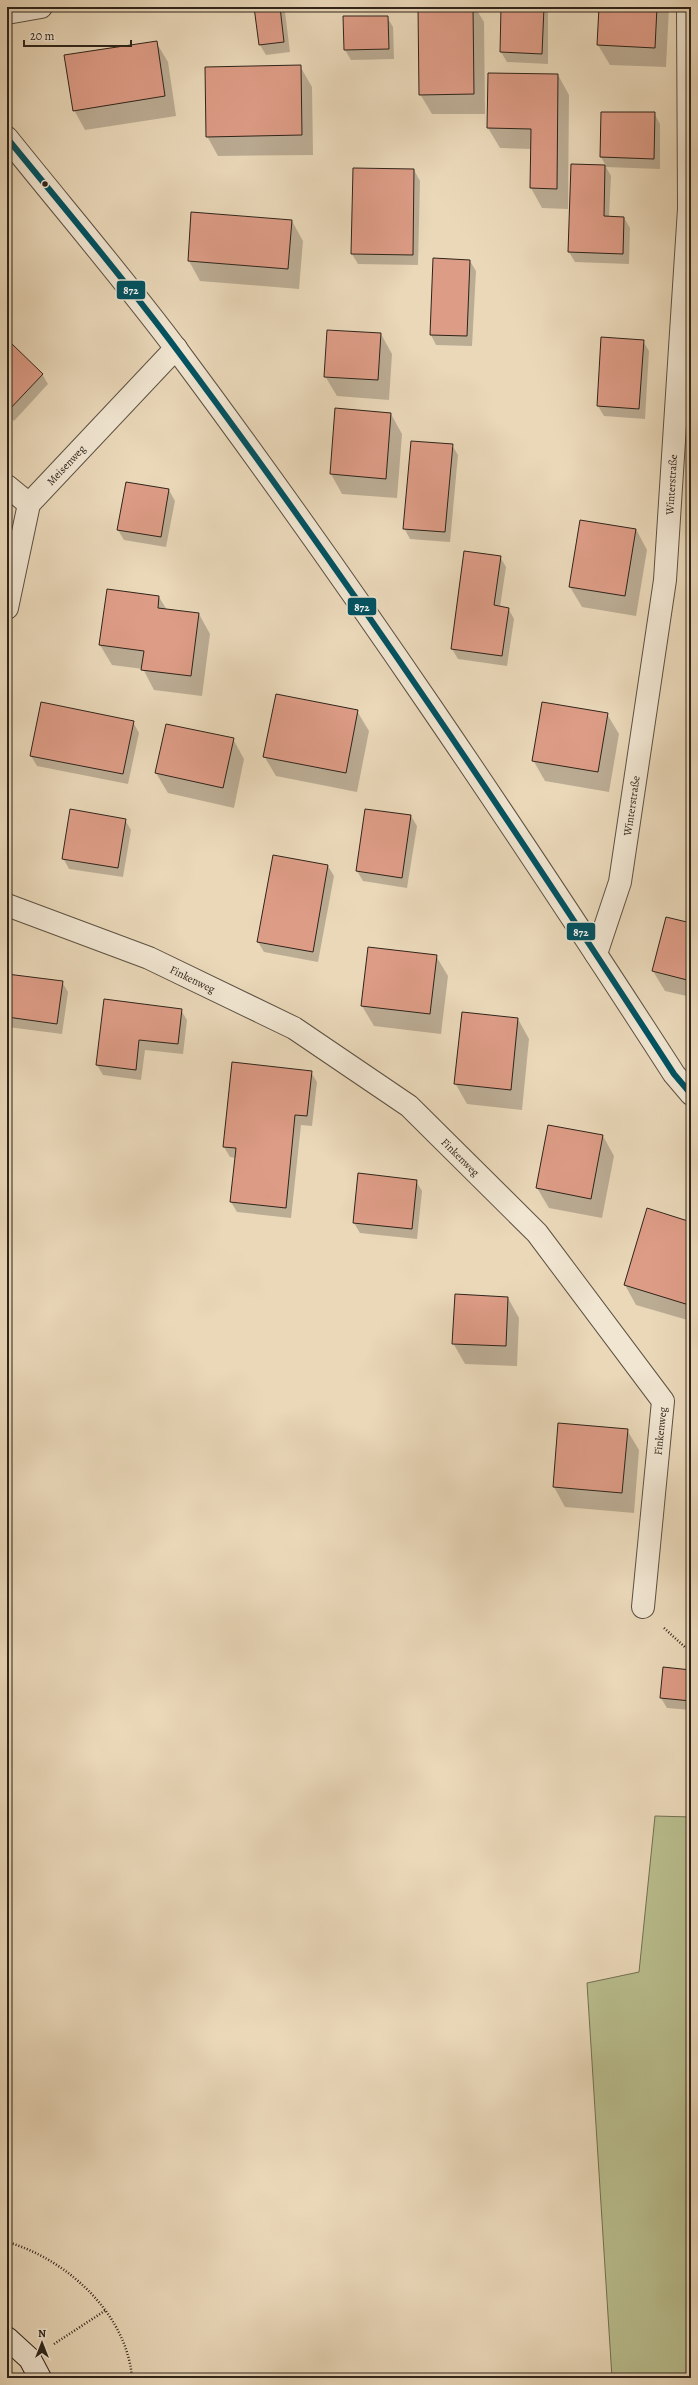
<svg xmlns="http://www.w3.org/2000/svg" width="698" height="2385" viewBox="0 0 698 2385" font-family="Alegreya,serif">
<style>
.green{fill:#b9be8e;stroke:#747154}
.shadow{fill:#0003}
.building{fill:#dd9c86;stroke:#2e241a}
.lines{fill:none;stroke-linecap:round;stroke-linejoin:round}
.minor-casing{stroke:#5d5142;stroke-width:24}
.secondary-casing{stroke:#2e241a;stroke-width:24}
.path{stroke:#2e241a;stroke-width:2.5;stroke-dasharray:1 2;stroke-linecap:butt}
.minor{stroke:#f1e6d2;stroke-width:22}
.secondary{stroke:#f1e6d2;stroke-width:22}
.bus-1-casing{stroke:#f1e6d2;stroke-width:9}
.bus-1{stroke:#005262;stroke-width:6}
.bus-dot{fill:#2e241a;stroke:#f1e6d2;stroke-width:1.5}
.labels{text-anchor:middle;stroke-width:4;stroke-linejoin:round;paint-order:stroke}
.street-label{font-size:11px;fill:#2e241a;stroke:#f1e6d2}
.line-badge{stroke:#f1e6d2;stroke-width:1.5}
.badge-label{font-size:11px;text-anchor:middle;font-weight:bold;fill:#fff}
</style>
<rect width="100%" height="100%" fill="#ead8b9"/>
<filter id="stains"><feTurbulence type="fractalNoise" baseFrequency=".005" numOctaves="4"/><feColorMatrix values="0 0 0 0 .2 0 0 0 0 .09 0 0 0 0 .02 0 0 0 .5 -.17"/></filter>
<radialGradient id="worn" r=".72"><stop offset=".6" stop-color="#630" stop-opacity="0"/><stop offset="1" stop-color="#630" stop-opacity=".3"/></radialGradient>
<polygon class="green" points="655,1816 691,1817 691,2378 612,2378 587,1983 639,1972"/>
<g class="shadow">
<polygon points="255,7 282,7 285,12 290,52 266,55 260,45"/>
<polygon points="419,7 475,7 484,22 485,114 432,114 420,94"/>
<polygon points="502,7 548,7 548,64 507,62 501,52"/>
<polygon points="600,7 669,7 666,67 610,65 598,45"/>
<polygon points="387,17 393,27 394,59 351,60 345,50"/>
<polygon points="156,42 168,62 176,116 85,130 74,110"/>
<polygon points="300,66 312,87 313,155 218,156 207,136"/>
<polygon points="489,74 558,75 569,95 568,209 542,208 531,188 531,149 500,148 488,128"/>
<polygon points="602,113 654,113 660,124 660,169 606,167 611,176 609,217 624,218 630,228 629,264 575,262 569,252 572,165 606,166 601,157"/>
<polygon points="414,170 420,181 418,265 358,264 352,254"/>
<polygon points="192,213 292,221 303,241 299,289 200,281 189,261"/>
<polygon points="470,261 476,271 472,346 436,345 431,335"/>
<polygon points="381,334 392,354 389,400 337,396 325,376"/>
<polygon points="643,341 649,351 645,419 604,416 598,406"/>
<polygon points="7,351 42,374 48,384 14,421 7,415"/>
<polygon points="391,414 402,434 397,498 342,494 331,474"/>
<polygon points="452,445 458,455 450,542 410,539 404,528"/>
<polygon points="169,490 175,501 166,547 124,540 118,530"/>
<polygon points="636,529 647,550 636,616 582,607 570,587"/>
<polygon points="500,557 506,567 500,607 508,608 514,619 507,666 458,659 452,649"/>
<polygon points="159,597 167,610 199,614 210,634 202,696 154,690 143,669 112,665 100,645"/>
<polygon points="357,711 369,731 357,792 276,776 264,756"/>
<polygon points="607,714 619,734 609,792 545,781 533,760"/>
<polygon points="133,722 139,733 128,784 37,766 31,756"/>
<polygon points="233,739 244,759 234,808 168,793 156,773"/>
<polygon points="411,816 417,826 407,888 363,881 357,871"/>
<polygon points="125,820 131,830 123,877 69,869 63,858"/>
<polygon points="328,866 334,876 318,962 264,952 258,942"/>
<polygon points="691,924 691,997 665,991 653,971"/>
<polygon points="436,956 448,976 441,1034 374,1026 362,1006"/>
<polygon points="7,978 62,982 68,992 62,1034 8,1027"/>
<polygon points="181,1010 187,1020 183,1054 145,1050 141,1080 103,1075 97,1065"/>
<polygon points="518,1019 529,1039 522,1110 467,1104 455,1083"/>
<polygon points="311,1072 317,1082 312,1126 301,1125 291,1218 237,1212 231,1202 236,1158 230,1157 224,1147"/>
<polygon points="603,1136 614,1156 602,1218 549,1208 537,1188"/>
<polygon points="416,1181 422,1191 417,1239 360,1233 354,1223"/>
<polygon points="691,1223 691,1321 636,1305 625,1285"/>
<polygon points="508,1298 519,1318 517,1366 465,1364 453,1343"/>
<polygon points="559,1424 627,1430 639,1450 634,1513 565,1507 554,1487"/>
<polygon points="691,1671 691,1710 667,1708 661,1698"/>
</g>
<g class="building">
<polygon points="254,7 280,7 284,42 259,45"/>
<polygon points="418,7 473,7 474,94 419,95"/>
<polygon points="501,7 544,7 542,54 500,52"/>
<polygon points="599,7 657,7 655,48 597,45"/>
<polygon points="343,16 388,16 389,49 344,50"/>
<polygon points="157,41 165,96 73,111 64,55"/>
<polygon points="301,65 302,135 206,137 205,67"/>
<polygon points="488,73 558,74 557,189 530,188 531,129 487,128"/>
<polygon points="601,112 655,112 654,159 600,157"/>
<polygon points="571,164 605,165 604,216 624,217 623,254 568,252"/>
<polygon points="353,168 414,169 413,255 351,254"/>
<polygon points="191,212 292,220 288,269 188,261"/>
<polygon points="433,258 470,260 467,336 430,335"/>
<polygon points="327,330 381,333 378,380 324,377"/>
<polygon points="601,337 644,340 639,409 597,406"/>
<polygon points="12,344 43,374 7,412 7,349"/>
<polygon points="335,408 391,413 386,479 330,474"/>
<polygon points="411,441 453,444 445,532 403,529"/>
<polygon points="126,482 169,489 161,537 117,530"/>
<polygon points="580,520 636,529 625,596 569,587"/>
<polygon points="464,551 501,556 494,605 509,608 502,656 451,649"/>
<polygon points="107,589 159,596 158,608 199,613 191,676 141,670 144,651 99,645"/>
<polygon points="276,694 358,710 346,773 263,757"/>
<polygon points="41,702 134,721 123,774 30,756"/>
<polygon points="542,702 608,713 598,772 532,761"/>
<polygon points="166,724 234,738 223,788 155,773"/>
<polygon points="70,809 126,819 118,868 62,859"/>
<polygon points="365,809 411,815 402,878 356,871"/>
<polygon points="273,855 328,865 313,952 257,942"/>
<polygon points="666,917 691,923 691,981 652,971"/>
<polygon points="368,947 437,955 430,1014 361,1006"/>
<polygon points="7,974 63,981 57,1024 7,1017"/>
<polygon points="104,999 182,1009 178,1044 139,1040 136,1070 96,1065"/>
<polygon points="462,1012 518,1018 511,1090 454,1084"/>
<polygon points="232,1062 312,1071 307,1116 295,1115 286,1208 230,1202 236,1148 223,1147"/>
<polygon points="548,1125 603,1135 591,1199 536,1188"/>
<polygon points="358,1173 417,1180 412,1229 353,1223"/>
<polygon points="647,1208 691,1222 691,1297 689,1305 624,1285"/>
<polygon points="455,1294 508,1297 506,1346 452,1344"/>
<polygon points="558,1423 628,1429 622,1493 553,1487"/>
<polygon points="663,1667 691,1670 691,1701 660,1698"/>
</g>
<g class="lines">
<defs>
<g id="minor">
<polyline points="7,13 41,7"/>
<path d="M 7,138 C 64,209 123,278 177,350 C 352,585 515,828 674,1074 L 691,1094"/>
<polyline points="7,486 29,504"/>
<path id="s1" d="M 7,608 L 29,504 L 176,348"/>
<path id="s2" d="M 7,905 L 149,958 L 294,1028 L 409,1106 L 537,1233 L 663,1401 L 643,1607"/>
<path id="s3" d="M 596,954 L 620,882 L 665,580 L 689,209 L 688,7"/>
</g>
<polyline id="secondary" points="7,2338 30,2359 40,2378"/>
</defs>
<use href="#minor" class="minor-casing"/>
<use href="#secondary" class="secondary-casing"/>
<g class="path">
<polyline points="664,1628 686,1648"/>
<path d="M 7,2242 C 67,2259 127,2314 132,2378"/>
<polyline points="54,2344 106,2310"/>
</g>
<use href="#minor" class="minor"/>
<use href="#secondary" class="secondary"/>
<defs>
<path id="bus-1" d="M 7,138 C 64,208 123,277 177,350 C 352,584 515,829 674,1074 L 691,1094"/>
</defs>
<use href="#bus-1" class="bus-1-casing"/>
<use href="#bus-1" class="bus-1"/>
</g>
<circle class="bus-dot" cx="45" cy="184" r="3.5"/>
<g class="labels">
<g class="street-label">
<text dy="4" stroke="none"><textPath href="#s1" startOffset="160">Meisenweg</textPath></text>
<text dy="4" stroke="none"><textPath href="#s3" startOffset="477">Winterstraße</textPath></text>
<text dy="4" stroke="none"><textPath href="#s3" startOffset="153">Winterstraße</textPath></text>
<text dy="4" stroke="none"><textPath href="#s2" startOffset="200">Finkenweg</textPath></text>
<text dy="4" stroke="none"><textPath href="#s2" startOffset="524">Finkenweg</textPath></text>
<text transform="translate(660 1431) rotate(-84)" y="4">Finkenweg</text>
</g>
</g>
<g class="line-badge">
<rect x="116" y="280" width="30" height="20" rx="4" fill="#005262"/>
<rect x="347" y="597" width="30" height="19" rx="4" fill="#005262"/>
<rect x="566" y="922" width="30" height="19" rx="4" fill="#005262"/>
</g>
<g class="badge-label">
<text x="131" y="294">872</text>
<text x="362" y="611">872</text>
<text x="581" y="936">872</text>
</g>
<rect width="698" height="2385" fill="none" stroke="#ead8b9" stroke-width="24"/>
<rect x="8" y="8" width="682" height="2369" fill="none" stroke="#2e241a" stroke-width="2"/>
<rect x="12" y="12" width="674" height="2361" fill="none" stroke="#2e241a"/>
<g transform="translate(42 2343)" stroke="#f1e6d2" stroke-width="3" paint-order="stroke">
<path d="M0-3L7 15L0 10L-7 15Z" fill="#2e241a"/>
<text y="-6" font-size="11" font-weight="bold" text-anchor="middle" fill="#2e241a">N</text>
</g>
<path d="M24 40v6h107v-6" fill="none" stroke="#2e241a" stroke-width="2"/>
<text x="30" y="40" font-size="12" fill="#2e241a" stroke="#f1e6d2" stroke-width="3" paint-order="stroke">20 m</text>
<rect width="100%" height="100%" filter="url(#stains)"/>
<rect width="100%" height="100%" fill="url(#worn)"/>
</svg>
